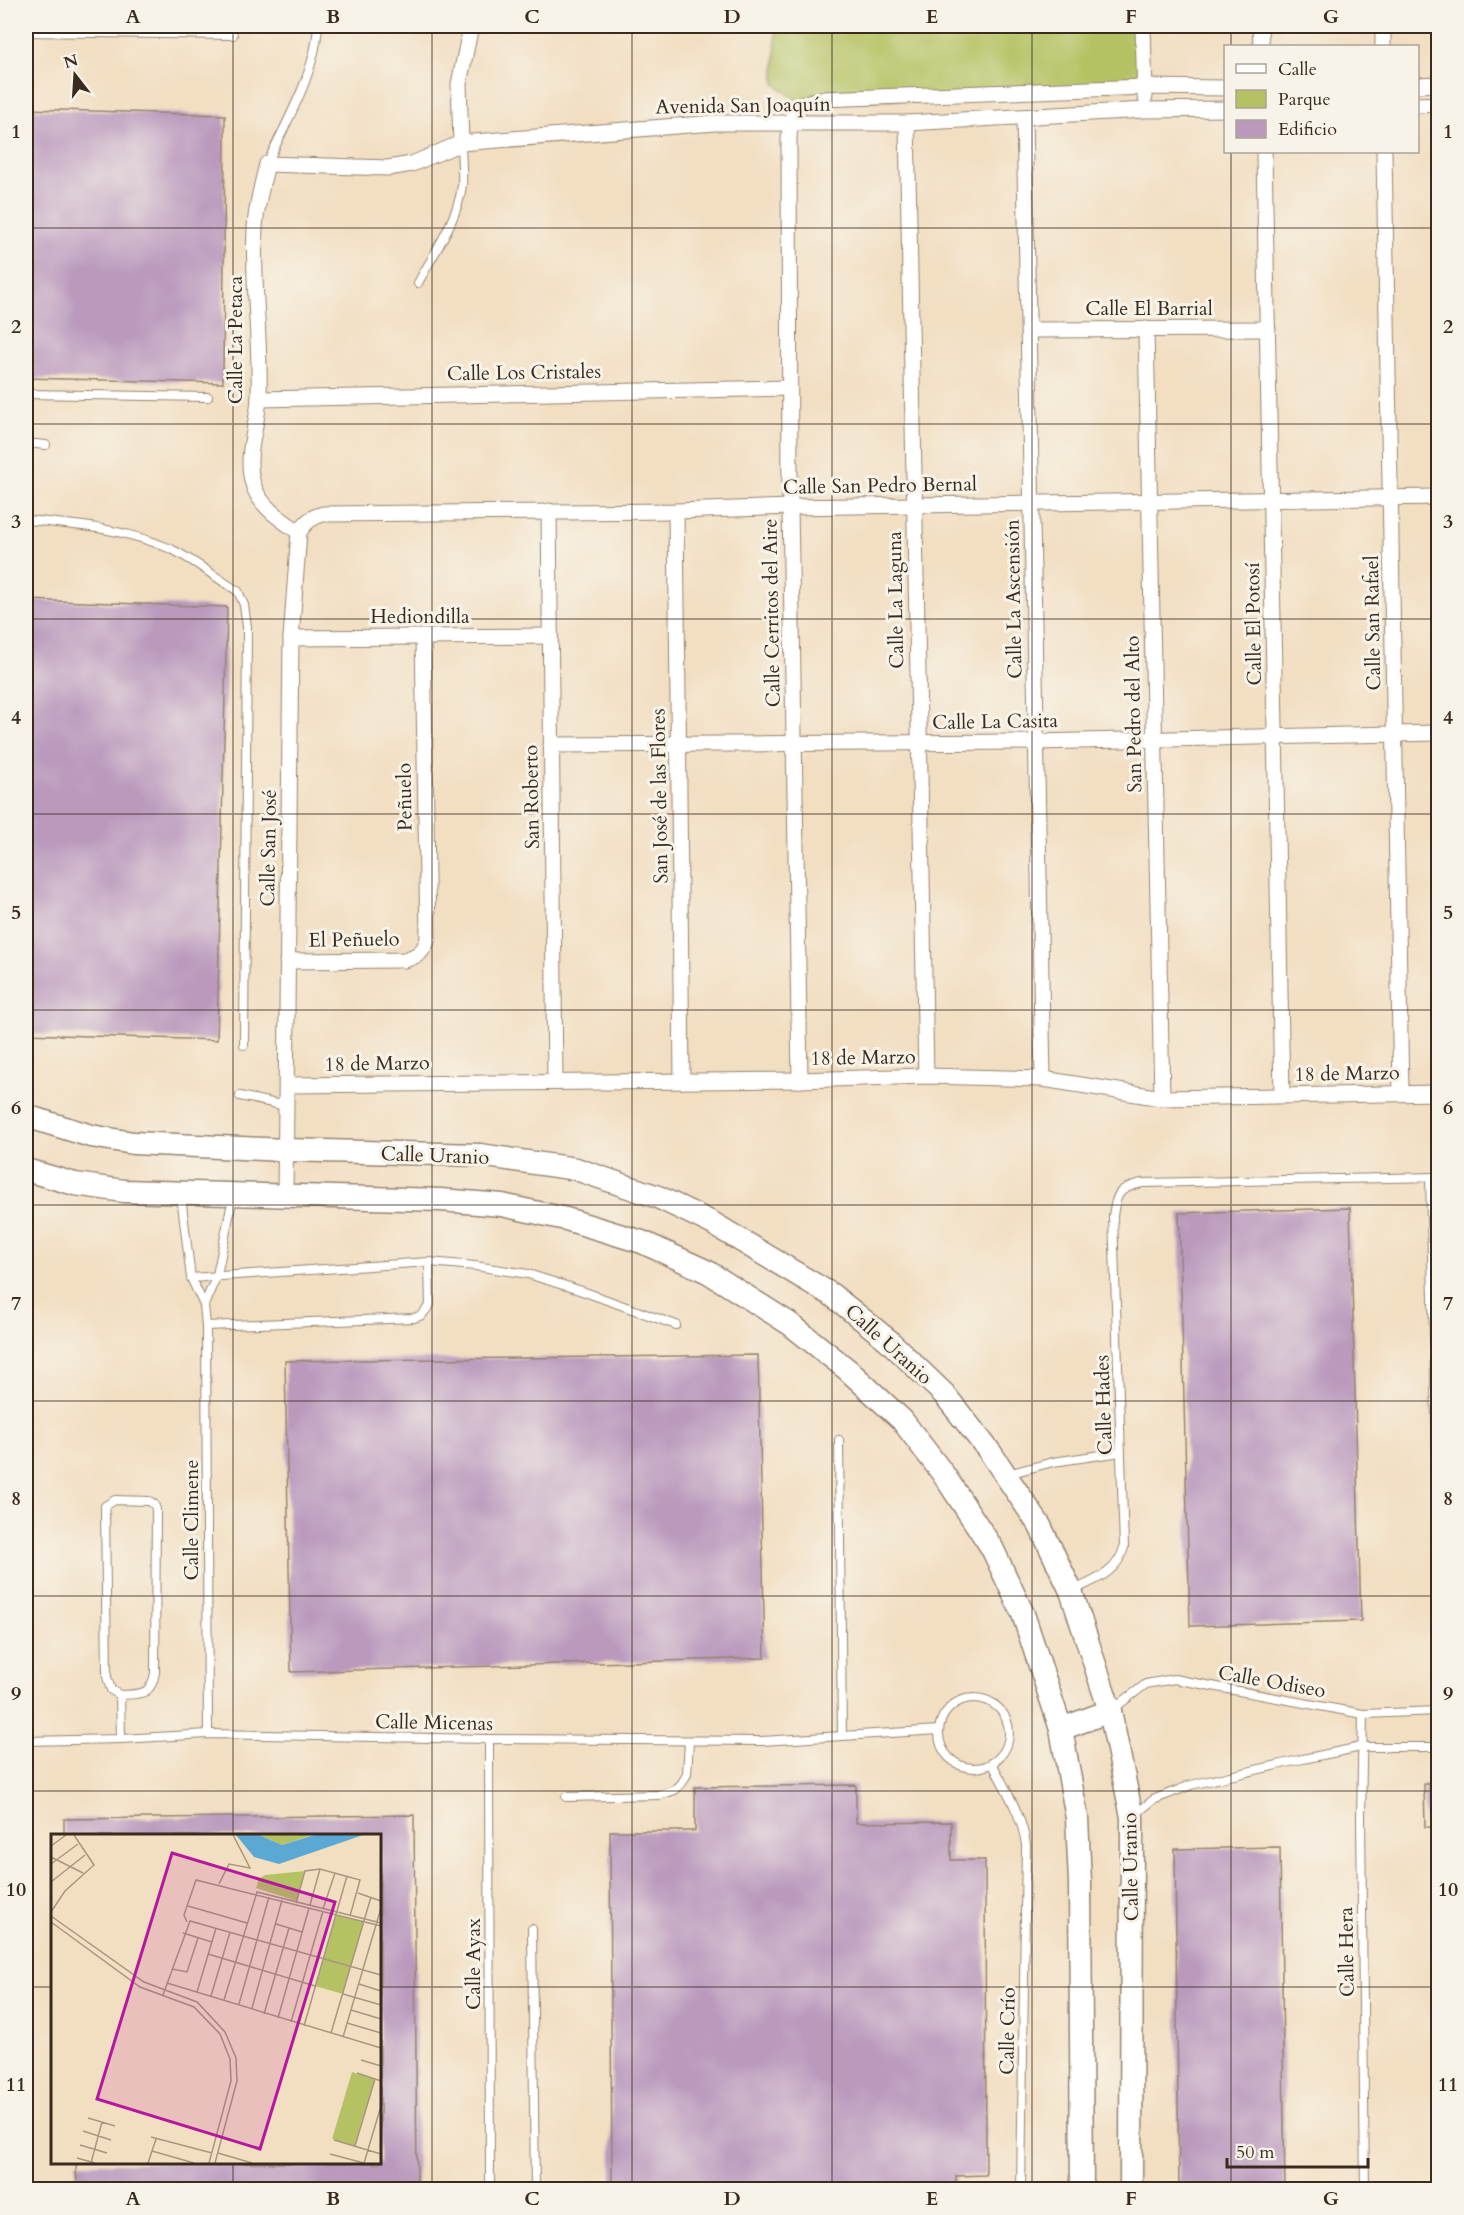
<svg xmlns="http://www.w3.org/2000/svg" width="1464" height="2215" viewBox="0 0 1464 2215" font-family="Cardo,serif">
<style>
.green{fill:#b5c264;stroke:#787641;stroke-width:1.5}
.building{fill:#ba99bd}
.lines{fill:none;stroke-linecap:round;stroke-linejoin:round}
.lane-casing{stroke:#968470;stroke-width:10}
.street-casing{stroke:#968470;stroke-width:17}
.secondary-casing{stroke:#968470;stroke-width:25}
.lane{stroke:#fff;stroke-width:8}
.street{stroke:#fff;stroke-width:15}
.secondary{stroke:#fff;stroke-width:22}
.grid{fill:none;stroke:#3b2a1e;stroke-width:1.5;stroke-opacity:0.55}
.labels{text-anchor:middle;stroke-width:6;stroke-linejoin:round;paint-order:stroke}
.street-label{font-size:20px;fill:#3b2a1e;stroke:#f7f3e8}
.inset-road{fill:none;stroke:#a99680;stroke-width:1.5}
.view{fill:#b5179e;fill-opacity:0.15;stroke:#b5179e;stroke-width:3}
.inset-edge{fill:none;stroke:#3b2a1e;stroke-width:3}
.neatline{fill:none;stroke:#3b2a1e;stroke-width:2}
.grid-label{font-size:20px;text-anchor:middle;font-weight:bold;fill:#3b2a1e}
</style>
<rect width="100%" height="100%" fill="#f7f3e8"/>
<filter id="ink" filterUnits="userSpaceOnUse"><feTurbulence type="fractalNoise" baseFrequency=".0167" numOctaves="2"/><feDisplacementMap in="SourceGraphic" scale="12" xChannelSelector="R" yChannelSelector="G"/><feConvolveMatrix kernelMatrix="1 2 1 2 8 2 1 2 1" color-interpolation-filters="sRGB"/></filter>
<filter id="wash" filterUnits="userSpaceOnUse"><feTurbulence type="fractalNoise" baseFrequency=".008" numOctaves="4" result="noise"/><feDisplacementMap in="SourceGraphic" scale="24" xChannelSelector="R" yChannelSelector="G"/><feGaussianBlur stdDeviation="1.35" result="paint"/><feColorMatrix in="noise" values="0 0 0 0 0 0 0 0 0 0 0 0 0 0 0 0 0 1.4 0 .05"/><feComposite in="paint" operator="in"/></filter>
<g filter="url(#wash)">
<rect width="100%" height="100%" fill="#f2dec1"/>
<polygon class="green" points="776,26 1143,26 1145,87 802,104 775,84"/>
<g id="blocks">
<g class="building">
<polygon points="26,109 225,115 223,383 26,378"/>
<polygon points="26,600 227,607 217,1040 26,1034"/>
<polygon points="1350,1208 1361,1621 1190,1626 1179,1213"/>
<polygon points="758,1355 765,1658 291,1672 285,1361"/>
<polygon points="1424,1784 1438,1784 1438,1827 1425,1827"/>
<polygon points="856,1785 856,1823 951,1822 951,1860 985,1860 986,2175 956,2176 956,2190 612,2190 610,1831 695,1831 695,1787"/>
<polygon points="414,1815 417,2190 77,2190 76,2163 380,2163 380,1836 64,1836 64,1819"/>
<polygon points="1280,1847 1285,2190 1179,2190 1175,1849"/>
</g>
</g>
</g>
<g filter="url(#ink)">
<use href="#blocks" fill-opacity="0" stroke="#968470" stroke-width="1.5"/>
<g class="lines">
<defs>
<g id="lane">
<polyline points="26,32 233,35"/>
<path d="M 267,164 C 287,120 315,75 318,26"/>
<path d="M 418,283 C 433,255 459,217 462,185 C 463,171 461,157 461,143"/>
<polyline points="26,394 208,397"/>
<polyline points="26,443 46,445"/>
<path d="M 26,520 C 77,525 122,528 171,549 C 194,560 216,578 238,591 L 244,605 L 247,627 L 244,1045"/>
<polyline points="240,1096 286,1106"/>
<polyline points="1430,1177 1438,1499"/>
<polyline points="181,1196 191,1278 204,1305 206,1326 208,1734"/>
<polyline points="191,1278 429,1262 475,1266 528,1274 582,1291 676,1325"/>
<polyline points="204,1305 217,1275 233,1197"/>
<polyline points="206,1326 414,1318 422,1315 430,1305 429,1262"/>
<polyline points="839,1440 842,1735"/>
<polyline points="1008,1474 1053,1462 1121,1452"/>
<path d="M 1072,1591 C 1094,1580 1118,1573 1124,1547 L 1113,1216 C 1116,1193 1119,1188 1142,1183 L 1438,1177"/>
<path d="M 120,1695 C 140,1694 151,1696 155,1673 L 156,1509 L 154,1504 L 149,1501 L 115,1500 L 105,1506 L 107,1677 L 111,1690 L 120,1695 L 121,1739"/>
<circle cx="974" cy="1733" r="35"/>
<polyline points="1113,1709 1146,1684 1174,1679 1363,1714 1438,1711"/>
<polyline points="1363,1714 1361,1818 1365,2190"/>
<polyline points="489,1739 490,2190"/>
<polyline points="26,1741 121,1739 208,1734 489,1739 762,1741 939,1730"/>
<path d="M 992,1763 C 1006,1790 1022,1815 1026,1845 L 1021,2190"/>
<polyline points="566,1797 660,1795 675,1790 682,1783 687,1774 689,1741"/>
<polyline points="1136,1814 1153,1800 1191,1785 1303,1759 1361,1747 1438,1747"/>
<polyline points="532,1929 535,2190"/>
</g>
<g id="street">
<polyline points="1143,26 1145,97"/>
<polyline points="1260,26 1261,46"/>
<polyline points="1383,46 1383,26"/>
<polyline points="1418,85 1438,84"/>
<polyline points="1418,105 1438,104"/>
<polyline points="1024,117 1043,1079"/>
<polyline points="907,123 926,1076"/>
<polyline points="461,143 459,84 471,26"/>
<polyline points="1264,152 1282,1095"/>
<polyline points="1384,152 1401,1093"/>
<polyline points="1146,329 1162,1098"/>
<polyline points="1029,330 1268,329"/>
<polyline points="259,399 789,388"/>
<polyline points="549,511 555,1082"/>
<polyline points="676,511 682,1081"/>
<path d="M 299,532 C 280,519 260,507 253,484 C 244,455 258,426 259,397 C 261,341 252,284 255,228 C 256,206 262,185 267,164 L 388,168 L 412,164 L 461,143 L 715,123 L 907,123 L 1145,110 L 1226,109"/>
<polyline points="291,638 550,636"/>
<polyline points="551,745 1036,742 1438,733"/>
<path d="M 287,961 L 404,960 C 418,956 424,952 428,938 L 423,637"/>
<path d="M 800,1080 L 790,507 L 789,142 C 789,116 793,103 822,99 L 1145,87 L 1226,88"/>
<polyline points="287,1085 800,1080 926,1076 1043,1079 1162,1098 1438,1093"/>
<path d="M 285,1196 L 291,638 L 299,532 C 306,522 311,517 323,514 L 676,511 L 790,507 L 1438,497"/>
</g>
<g id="secondary">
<polyline points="26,1116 91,1136 133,1143 285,1150 480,1155 576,1169 658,1197 712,1223 832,1295 888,1340 944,1394 990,1452 1040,1526 1071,1591 1110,1711 1132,1817 1131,2190"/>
<polyline points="26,1170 75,1184 124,1191 441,1200 502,1205 566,1219 642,1242 708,1272 790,1324 848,1370 902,1420 944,1475 992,1548 1023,1614 1061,1729 1077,1818 1080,1882 1082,2190"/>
<polyline points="1061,1729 1110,1711"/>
</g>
</defs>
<use href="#lane" class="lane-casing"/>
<use href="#street" class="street-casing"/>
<use href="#secondary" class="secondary-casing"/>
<use href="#lane" class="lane"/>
<use href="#street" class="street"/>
<use href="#secondary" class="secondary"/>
</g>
</g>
<path class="grid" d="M 233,26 L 233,1836M 432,26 L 432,2190M 632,26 L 632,2190M 832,26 L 832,2190M 1032,26 L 1032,2190M 1231,26 L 1231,46M 1231,152 L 1231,2190M 26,228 L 1438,228M 26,424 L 1438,424M 26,619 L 1438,619M 26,814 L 1438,814M 26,1010 L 1438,1010M 26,1205 L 1438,1205M 26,1401 L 1438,1401M 26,1596 L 1438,1596M 26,1791 L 1438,1791M 26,1987 L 52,1987M 380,1987 L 1438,1987M 233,2162 L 233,2190"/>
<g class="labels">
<g class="street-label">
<text transform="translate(743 105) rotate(-1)" y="7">Avenida San Joaquín</text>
<text x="1149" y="315">Calle El Barrial</text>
<text transform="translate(235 340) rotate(-90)" y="7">Calle La Petaca</text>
<text transform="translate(524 372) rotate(-1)" y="7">Calle Los Cristales</text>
<text transform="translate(880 485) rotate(-1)" y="7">Calle San Pedro Bernal</text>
<text transform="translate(1013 599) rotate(-91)" y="7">Calle La Ascensión</text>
<text transform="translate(895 600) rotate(-91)" y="7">Calle La Laguna</text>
<text transform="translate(771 613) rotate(-91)" y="7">Calle Cerritos del Aire</text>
<text x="420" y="623">Hediondilla</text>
<text transform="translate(1372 623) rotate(-91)" y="7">Calle San Rafael</text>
<text transform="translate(1253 624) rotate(-91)" y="7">Calle El Potosí</text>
<text transform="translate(1133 714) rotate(-91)" y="7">San Pedro del Alto</text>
<text transform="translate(995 721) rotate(-1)" y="7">Calle La Casita</text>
<text transform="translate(659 796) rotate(-91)" y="7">San José de las Flores</text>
<text transform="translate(404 797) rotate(-91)" y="7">Peñuelo</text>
<text transform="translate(531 797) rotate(-91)" y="7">San Roberto</text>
<text transform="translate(268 848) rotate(-89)" y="7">Calle San José</text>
<text transform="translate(354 939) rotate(-1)" y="7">El Peñuelo</text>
<text transform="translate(863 1057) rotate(-1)" y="7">18 de Marzo</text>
<text transform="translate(377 1063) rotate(-1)" y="7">18 de Marzo</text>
<text transform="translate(1347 1073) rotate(-1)" y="7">18 de Marzo</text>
<text transform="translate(435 1155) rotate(2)" y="7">Calle Uranio</text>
<text transform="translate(889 1344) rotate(42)" y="7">Calle Uranio</text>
<text transform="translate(1103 1405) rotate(-92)" y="7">Calle Hades</text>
<text transform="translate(191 1520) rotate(-90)" y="7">Calle Climene</text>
<text transform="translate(1272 1681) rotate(10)" y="7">Calle Odiseo</text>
<text transform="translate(434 1722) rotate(1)" y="7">Calle Micenas</text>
<text transform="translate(1130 1867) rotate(-91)" y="7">Calle Uranio</text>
<text transform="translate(1346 1952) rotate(-91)" y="7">Calle Hera</text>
<text transform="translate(473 1964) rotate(-90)" y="7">Calle Ayax</text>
<text transform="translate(1007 2031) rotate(-89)" y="7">Calle Crío</text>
</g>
</g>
<g transform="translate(51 1834)">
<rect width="330" height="330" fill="#f2dec1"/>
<path d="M 208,1 L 261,1 L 231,11 ZM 254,37 L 246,67 L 205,54 L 208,45 L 214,41 ZM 285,81 L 313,88 L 292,160 L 264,152 ZM 301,238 L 324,245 L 304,312 L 281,305 Z" fill="#b5c264"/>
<path d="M 185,1 L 208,1 L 231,11 L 263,1 L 312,1 L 228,30 L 203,23 Z" fill="#5ba8d4"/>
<path class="inset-road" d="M 0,12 L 15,1M 0,23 L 32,39M 0,30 L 27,10M 0,48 L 34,21M 168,50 L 178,30 L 199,34 L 182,1M 307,59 L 330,67M 245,69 L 254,37 L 269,35 L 309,46 L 299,82M 259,71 L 269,35M 137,72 L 196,89M 272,75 L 284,39M 0,78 L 14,57 L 43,31 L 23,1M 0,82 L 93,148 L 146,168 L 174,198 L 185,224 L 186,247 L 164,329M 0,88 L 89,153 L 143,173 L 169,200 L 179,225 L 180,247 L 158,329M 136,88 L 133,81 L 145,46 L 330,92M 225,90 L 251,98M 132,99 L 161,108M 157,120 L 264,152M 121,135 L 136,138 L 147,104M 116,149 L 330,214M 308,150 L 330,157M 146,158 L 165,94M 292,160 L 330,171M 112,161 L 139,87 L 330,141M 160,162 L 179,98M 173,166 L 206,58 L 330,89M 188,170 L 218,63M 201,174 L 231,66M 300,176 L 330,185M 213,180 L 238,94M 227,184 L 258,74M 240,188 L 272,77M 296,189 L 330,199M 253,192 L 296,42M 280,199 L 320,63M 292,203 L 330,74M 310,226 L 330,232M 306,239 L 330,247M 37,284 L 64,292M 32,297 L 60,306M 100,303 L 161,319M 283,306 L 330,320M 29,311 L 56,319M 304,312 L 324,245M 101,317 L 143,329M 167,319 L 201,329M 279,320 L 313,329 L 330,272M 26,324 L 44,329M 40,329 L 51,288M 97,329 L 105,305"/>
<path class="view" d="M 121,19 L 284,68 L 209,315 L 46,265 Z"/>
<rect width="330" height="330" class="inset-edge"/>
</g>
<rect width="1464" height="2215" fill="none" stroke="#f7f3e8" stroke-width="66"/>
<rect x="1224" y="45" width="195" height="108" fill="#f7f3e8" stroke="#aca397" stroke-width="1.5"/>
<rect x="1236" y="64" width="30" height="9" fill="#ffffff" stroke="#aca397" stroke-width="1.5"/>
<text x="1278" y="75" font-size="18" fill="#3b2a1e">Calle</text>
<rect x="1236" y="90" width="30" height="18" fill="#b5c264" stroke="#aca397" stroke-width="1.5"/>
<text x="1278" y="105" font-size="18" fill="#3b2a1e">Parque</text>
<rect x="1236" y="120" width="30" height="18" fill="#ba99bd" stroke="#aca397" stroke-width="1.5"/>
<text x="1278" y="135" font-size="18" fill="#3b2a1e">Edificio</text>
<g transform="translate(75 75) rotate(343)" stroke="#f7f3e8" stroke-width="4.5" paint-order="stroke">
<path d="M0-4.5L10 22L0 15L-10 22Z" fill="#3b2a1e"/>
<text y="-9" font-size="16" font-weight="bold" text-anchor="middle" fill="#3b2a1e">N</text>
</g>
<path d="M1227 2158v9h141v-9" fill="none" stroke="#3b2a1e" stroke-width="3"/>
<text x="1236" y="2158" font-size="18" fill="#3b2a1e" stroke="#f7f3e8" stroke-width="4.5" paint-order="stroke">50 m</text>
<rect x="33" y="33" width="1398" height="2149" class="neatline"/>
<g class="grid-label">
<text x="133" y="23">A</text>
<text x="333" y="23">B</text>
<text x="532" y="23">C</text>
<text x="732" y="23">D</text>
<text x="932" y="23">E</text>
<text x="1131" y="23">F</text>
<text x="1331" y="23">G</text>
<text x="16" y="138">1</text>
<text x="1448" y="138">1</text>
<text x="16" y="333">2</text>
<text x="1448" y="333">2</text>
<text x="16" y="528">3</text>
<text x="1448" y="528">3</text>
<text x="16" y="724">4</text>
<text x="1448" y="724">4</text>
<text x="16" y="919">5</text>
<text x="1448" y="919">5</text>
<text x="16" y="1114">6</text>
<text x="1448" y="1114">6</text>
<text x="16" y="1310">7</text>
<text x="1448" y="1310">7</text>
<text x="16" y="1505">8</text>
<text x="1448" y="1505">8</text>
<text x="16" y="1700">9</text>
<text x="1448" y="1700">9</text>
<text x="16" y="1896">10</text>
<text x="1448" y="1896">10</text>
<text x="16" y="2091">11</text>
<text x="1448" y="2091">11</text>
<text x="133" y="2205">A</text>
<text x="333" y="2205">B</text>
<text x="532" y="2205">C</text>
<text x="732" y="2205">D</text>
<text x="932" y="2205">E</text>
<text x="1131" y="2205">F</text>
<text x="1331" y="2205">G</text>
</g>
</svg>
